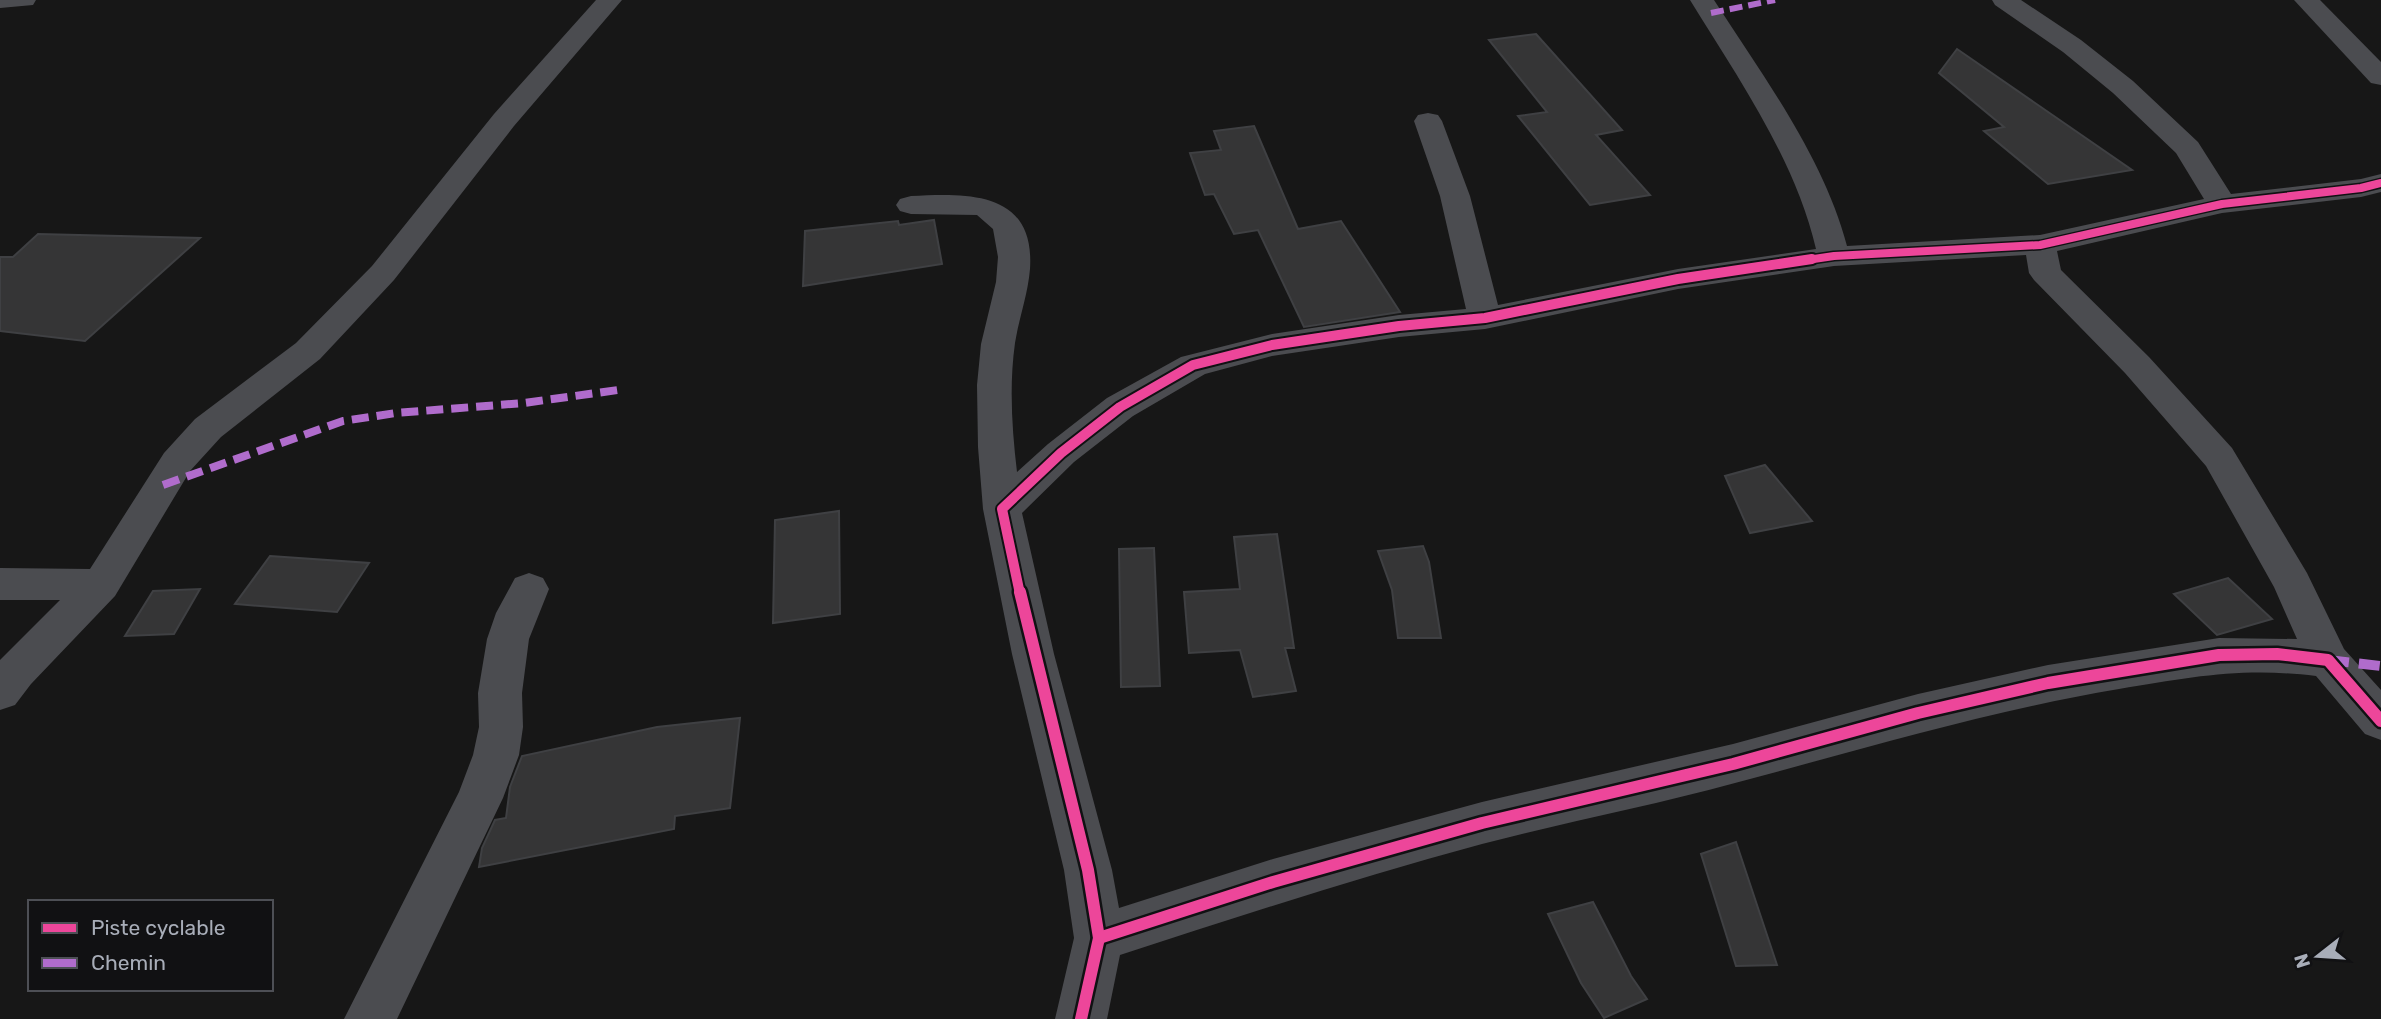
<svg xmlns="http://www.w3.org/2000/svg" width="2381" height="1019" viewBox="0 0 2381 1019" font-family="Rubik,sans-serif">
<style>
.building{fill:#353536;stroke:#3f4043;stroke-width:2}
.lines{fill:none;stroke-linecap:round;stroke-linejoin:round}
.street{fill:#4b4c50;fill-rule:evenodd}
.quiet-far2{stroke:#b06ccc;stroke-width:6;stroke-dasharray:13 6;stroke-linecap:butt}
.quiet-far1{stroke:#b06ccc;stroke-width:8;stroke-dasharray:17 8;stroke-linecap:butt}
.quiet{stroke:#b06ccc;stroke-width:10;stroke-dasharray:21 10;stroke-linecap:butt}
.cycleway-far2-casing{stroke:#111113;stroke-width:11}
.cycleway-far1-casing{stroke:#111113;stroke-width:14}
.cycleway-casing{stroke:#111113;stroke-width:17}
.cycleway-far2{stroke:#ed469a;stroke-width:8}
.cycleway-far1{stroke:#ed469a;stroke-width:10}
.cycleway{stroke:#ed469a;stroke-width:12}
</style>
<rect width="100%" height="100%" fill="#171717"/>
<g class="building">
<polygon points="1536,34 1622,130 1596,135 1650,195 1590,205 1518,116 1547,112 1489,40"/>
<polygon points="1957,49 2132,170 2048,184 1984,131 2004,127 1939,73"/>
<polygon points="1254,126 1298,229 1341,221 1400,312 1304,327 1258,230 1234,234 1214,194 1205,195 1190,153 1221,150 1214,131"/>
<polygon points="934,220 942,264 803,286 805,231 898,221 899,225"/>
<polygon points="38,234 200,238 85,341 0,331 0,257 13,257"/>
<polygon points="1765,465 1812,521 1750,533 1725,476"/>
<polygon points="839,511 840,614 773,623 775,520"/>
<polygon points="1277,534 1294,648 1285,648 1296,691 1253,697 1240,650 1189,653 1184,592 1240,589 1234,537"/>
<polygon points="1423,546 1429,562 1441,638 1398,638 1392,590 1378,551"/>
<polygon points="1154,548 1160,686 1121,687 1119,549"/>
<polygon points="270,556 369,563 337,612 235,604"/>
<polygon points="2228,578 2272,619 2217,635 2174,594"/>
<polygon points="200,589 174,634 125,636 153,591"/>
<polygon points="740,718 730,808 675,816 674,829 479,867 482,848 495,820 506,818 510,787 522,756 657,727"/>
<polygon points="1736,842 1777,965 1736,966 1701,854"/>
<polygon points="1593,902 1631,976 1647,999 1604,1018 1581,983 1548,914"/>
</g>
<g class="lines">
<g class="street">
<polygon points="0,0 36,0 33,5 0,8"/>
<polygon points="596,0 622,0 514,126 394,280 320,359 221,437 190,471 115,596 31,684 15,705 0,710 0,660 60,600 0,600 0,568 90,569 164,453 195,419 296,343 372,266 494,114"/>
<path d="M 1690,0 L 1714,0 C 1763,76 1824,158 1847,246 L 2040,235 L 2204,199 L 2176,153 L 2113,93 L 2063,52 L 1995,5 L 1992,0 L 2021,0 L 2081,40 L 2133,81 L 2198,142 L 2231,194 L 2361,179 L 2381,174 L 2381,192 L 2361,197 L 2222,213 L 2057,251 L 2061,270 L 2149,357 L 2232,448 L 2307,573 L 2344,649 L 2381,690 L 2381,740 L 2365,734 L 2316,676 C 2243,667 2191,677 2119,689 C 1988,711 1863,749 1735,783 C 1651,806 1566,822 1482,844 C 1360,877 1240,916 1120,955 L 1107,1019 L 1055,1019 L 1074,938 L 1064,870 L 1012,654 L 983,509 L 978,447 L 977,385 L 981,344 L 996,282 L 998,257 L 993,229 L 977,215 L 911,214 L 900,211 L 896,205 L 900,199 L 911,196 C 969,193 1035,191 1030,269 C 1028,294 1019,318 1015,343 C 1009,386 1012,430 1017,472 L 1048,444 L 1107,398 L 1181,357 L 1272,334 L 1399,315 L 1466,309 L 1440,196 L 1414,121 L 1418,115 L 1428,113 L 1438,115 L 1442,121 L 1470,196 L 1498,305 L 1678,269 L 1816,249 C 1795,159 1738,78 1690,0 ZM 2026,255 L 2029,273 L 2034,280 L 2125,373 L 2206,466 L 2274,587 L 2297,639 L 2219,638 L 2048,665 L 1918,694 L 1733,744 L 1482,802 L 1273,859 L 1119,908 L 1112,870 L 1054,654 L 1022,513 L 1074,462 L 1133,416 L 1205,374 L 1272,356 L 1399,337 L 1485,329 L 1678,289 L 1834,266 Z"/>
<polygon points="2294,0 2320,0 2381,62 2381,85 2371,83"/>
<polygon points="529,573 543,578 549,589 529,639 522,693 523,727 519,755 503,798 397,1019 344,1019 459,792 473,755 479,727 478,693 487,639 496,613 515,578"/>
</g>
<polyline class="quiet-far2" points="1711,13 1775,0"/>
<polyline class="quiet-far1" points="163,485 343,421 396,413 524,403 618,390"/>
<polyline class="quiet" points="2328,660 2381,666"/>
<defs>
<polyline id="cycleway-far2" points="1800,261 1834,256 2040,245 2222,204 2361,188 2381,183"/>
<polyline id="cycleway-far1" points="1020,594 1002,509 1061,453 1120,407 1193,365 1272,345 1399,326 1485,318 1678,279 1812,259"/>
<g id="cycleway">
<polyline points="1020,592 1088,870 1099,938 1081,1019"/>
<polyline points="1099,938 1273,882 1482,823 1733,764 1918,713 2048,683 2219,655 2277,654 2328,660 2381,721"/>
</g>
</defs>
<use href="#cycleway-far2" class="cycleway-far2-casing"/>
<use href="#cycleway-far1" class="cycleway-far1-casing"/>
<use href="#cycleway" class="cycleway-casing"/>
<use href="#cycleway-far2" class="cycleway-far2"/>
<use href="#cycleway-far1" class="cycleway-far1"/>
<use href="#cycleway" class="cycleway"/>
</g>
<rect x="28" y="900" width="245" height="91" fill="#111113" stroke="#4d4f55" stroke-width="2"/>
<rect x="42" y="923" width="35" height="10" fill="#ed469a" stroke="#4d4f55" stroke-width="2"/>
<text x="91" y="935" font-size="21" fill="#a8adb8">Piste cyclable</text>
<rect x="42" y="958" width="35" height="10" fill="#b06ccc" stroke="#4d4f55" stroke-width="2"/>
<text x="91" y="970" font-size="21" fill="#a8adb8">Chemin</text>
<g transform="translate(2318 956) rotate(253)" stroke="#111113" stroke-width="5" paint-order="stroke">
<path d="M0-5L12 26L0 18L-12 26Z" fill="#a8adb8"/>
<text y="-10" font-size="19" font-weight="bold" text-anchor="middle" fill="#a8adb8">N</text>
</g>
</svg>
